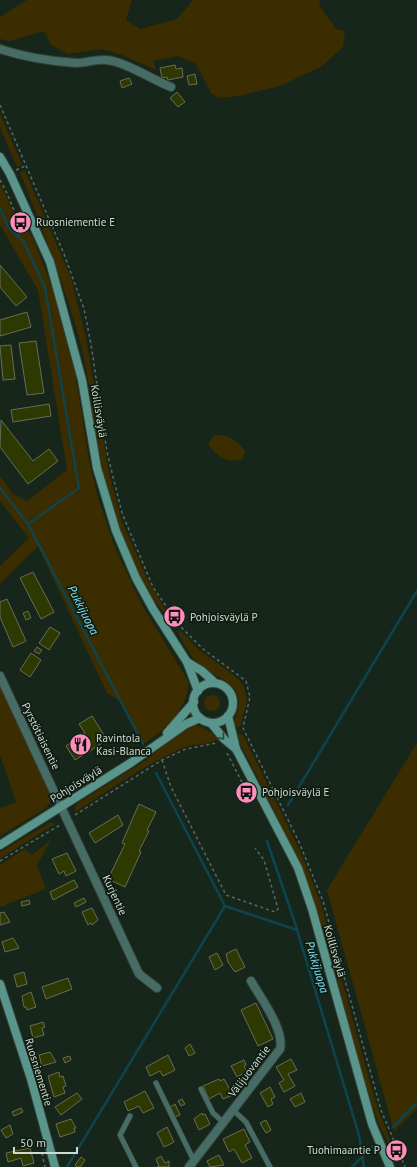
<svg xmlns="http://www.w3.org/2000/svg" width="417" height="1167" viewBox="0 0 417 1167" font-family="'PT Sans',sans-serif">
<style>
.green{fill:#3c2d00}
.lines{fill:none;stroke-linecap:round;stroke-linejoin:round}
.stream{stroke:#0d444f;stroke-width:2.5}
.building{fill:#2e3901;stroke:#676c5a}
.lane-casing{stroke:#354338;stroke-width:6}
.street-casing{stroke:#354338;stroke-width:10}
.secondary-casing{stroke:#354338;stroke-width:10}
.path{stroke:#5c6960;stroke-width:1.5;stroke-dasharray:3 3;stroke-linecap:butt}
.lane{stroke:#476b65;stroke-width:5}
.street{stroke:#476b65;stroke-width:8}
.secondary{stroke:#59958b;stroke-width:8}
.oneway{stroke:#2c4c42}
.labels{text-anchor:middle;stroke-width:3.5;stroke-linejoin:round;paint-order:stroke}
.poi-label{font-size:11px;fill:#d0dad2;stroke:#0e1c12;text-anchor:start}
.street-label{font-size:11px;fill:#d0dad2;stroke:#0e1c12}
.water-label{font-size:12px;font-style:italic;fill:#81e6fd;stroke:#0e1c12}
</style>
<rect width="100%" height="100%" fill="#17261b"/>
<g class="green">
<polygon points="27,0 132,0 126,20 140,29 177,19 193,0 320,0 319,5 336,29 345,31 343,47 322,66 280,86 238,96 219,98 211,93 196,64 179,56 153,61 156,70 122,55 102,49 68,54 51,45 44,31 9,41 0,39 0,17"/>
<polygon points="0,114 22,165 17,167 0,127"/>
<path d="M 25,171 L 71,278 L 86,338 L 109,473 L 122,522 L 150,584 L 167,612 L 165,614 C 132,575 109,507 100,457 C 93,421 90,384 82,349 C 66,288 43,231 20,172 Z"/>
<path d="M 0,183 L 21,228 L 24,227 L 33,238 L 54,293 L 75,372 L 89,460 L 97,495 L 115,548 L 141,603 L 188,681 C 190,707 163,732 143,744 L 120,701 L 107,693 L 38,546 L 0,584 L 0,566 L 29,538 L 0,501 L 0,476 L 13,494 L 27,501 L 67,470 L 38,290 L 0,225 Z"/>
<path d="M 214,435 C 229,434 236,440 245,451 L 243,459 C 226,464 219,457 208,445 Z"/>
<path d="M 180,630 L 198,649 L 236,677 L 243,685 L 247,700 L 241,725 L 234,729 C 233,718 241,708 238,696 C 233,679 212,676 200,666 C 190,656 184,644 178,632 Z"/>
<polygon points="0,685 50,794 50,803 46,808 0,836 0,808 16,802 0,755"/>
<circle cx="212" cy="703" r="8"/>
<path d="M 191,725 C 203,725 209,731 218,739 C 206,746 192,743 180,749 C 143,766 109,790 75,812 L 75,807 L 78,803 L 145,761 L 183,729 Z"/>
<polygon points="240,734 243,735 301,853 320,901 376,1104 391,1143 389,1144 379,1125 367,1091 318,912 297,856 236,735"/>
<polygon points="417,743 417,1109 394,1131 327,890"/>
<polygon points="51,822 56,823 0,859 0,852"/>
<polygon points="51,840 37,865 46,889 0,907 0,865 25,849 32,855"/>
</g>
<g class="lines">
<g class="stream">
<polyline points="0,208 8,227 24,242 45,288 79,488 28,524"/>
<polyline points="0,488 28,524 143,744"/>
<polyline points="156,773 225,906 297,930 359,1135 364,1167"/>
<polyline points="288,805 417,591"/>
<polyline points="267,841 297,929"/>
<polyline points="393,1127 417,1103"/>
<polyline points="67,1167 225,906"/>
<polyline points="352,1167 373,1146"/>
</g>
</g>
<g class="building">
<polygon points="175,65 176,69 182,68 183,77 168,80 167,77 162,78 160,68"/>
<polygon points="195,74 197,84 189,85 187,76"/>
<polygon points="129,78 132,84 122,88 120,81"/>
<polygon points="177,92 185,102 178,107 170,98"/>
<polygon points="0,265 27,297 16,306 0,287"/>
<polygon points="27,312 31,327 0,336 0,320"/>
<polygon points="36,341 44,393 27,395 19,343"/>
<polygon points="11,345 15,379 3,380 0,346"/>
<polygon points="49,404 51,416 13,422 11,410"/>
<polygon points="1,420 33,461 49,449 58,461 28,484 0,447"/>
<polygon points="33,572 54,612 41,619 20,578"/>
<polygon points="7,599 26,641 13,647 0,617 0,602"/>
<polygon points="28,611 31,618 26,620 23,613"/>
<polygon points="50,627 60,633 49,650 39,643"/>
<polygon points="37,647 42,650 39,654 34,651"/>
<polygon points="31,653 41,660 30,677 20,670"/>
<polygon points="92,716 107,740 75,760 66,746 85,733 79,724"/>
<polygon points="139,804 156,812 147,830 149,831 139,851 141,852 125,887 108,879 125,844 122,843"/>
<polygon points="118,815 123,825 95,843 89,833"/>
<polygon points="67,853 76,871 66,876 64,871 59,874 52,859"/>
<polygon points="74,880 78,887 53,900 50,892"/>
<polygon points="84,898 86,902 76,907 74,903"/>
<polygon points="29,900 30,904 22,906 21,902"/>
<polygon points="92,908 98,920 92,925 91,923 88,925 82,912"/>
<polygon points="4,912 10,922 0,925 0,913"/>
<polygon points="13,938 19,948 5,952 2,942"/>
<polygon points="236,949 245,967 235,972 228,962 226,954"/>
<polygon points="217,953 223,965 215,970 209,957"/>
<polygon points="24,972 27,984 17,987 14,975"/>
<polygon points="68,978 72,989 46,999 42,987"/>
<polygon points="31,992 36,1007 27,1010 26,1007 24,1007 22,996"/>
<polygon points="256,1003 273,1039 258,1046 241,1010"/>
<polygon points="43,1022 45,1027 42,1028 44,1035 33,1038 30,1026"/>
<polygon points="190,1044 195,1053 189,1056 185,1048"/>
<polygon points="50,1052 56,1062 42,1066 39,1055"/>
<polygon points="168,1055 175,1070 163,1076 160,1071 150,1076 146,1067"/>
<polygon points="70,1056 71,1060 65,1063 63,1058"/>
<polygon points="291,1059 297,1070 288,1074 295,1086 284,1092 279,1083 284,1080 276,1067"/>
<polygon points="244,1060 246,1065 244,1066 247,1072 237,1077 231,1066"/>
<polygon points="59,1072 60,1077 63,1076 66,1086 63,1087 65,1093 54,1097 48,1076"/>
<polygon points="219,1079 220,1081 224,1079 233,1095 223,1099 220,1093 209,1099 203,1086"/>
<polygon points="270,1087 275,1097 271,1099 273,1104 268,1107 260,1093"/>
<polygon points="145,1091 154,1108 143,1113 139,1106 128,1111 124,1102"/>
<polygon points="77,1093 82,1099 61,1115 55,1107"/>
<polygon points="301,1093 305,1102 295,1107 290,1099"/>
<polygon points="182,1099 185,1104 181,1106 178,1101"/>
<polygon points="175,1104 180,1115 175,1117 170,1107"/>
<polygon points="21,1108 23,1112 14,1116 12,1112"/>
<polygon points="202,1113 203,1115 205,1114 210,1124 199,1130 194,1119"/>
<polygon points="71,1119 76,1128 74,1128 75,1132 60,1137 56,1124"/>
<polygon points="266,1120 271,1130 266,1133 260,1123"/>
<polygon points="10,1125 13,1134 6,1138 1,1130"/>
<polygon points="167,1127 174,1142 164,1147 157,1133"/>
<polygon points="244,1129 250,1142 245,1145 252,1158 242,1163 234,1149 229,1152 223,1139"/>
<polygon points="30,1148 34,1163 23,1166 21,1158 8,1162 6,1153"/>
<polygon points="219,1155 224,1165 210,1167 207,1161"/>
<polygon points="161,1156 165,1163 169,1161 169,1167 157,1167 159,1166 156,1159"/>
<polygon points="81,1157 85,1160 80,1167 77,1167 75,1165"/>
</g>
<g class="lines">
<defs>
<g id="lane">
<polyline points="156,1083 194,1161"/>
<polyline points="201,1089 213,1113 223,1122"/>
<polyline points="233,1110 246,1122 270,1167"/>
<polyline points="130,1116 120,1135 136,1167"/>
</g>
<g id="street">
<path d="M 0,49 C 24,57 50,61 76,63 C 86,63 96,59 106,60 C 124,61 153,80 171,87"/>
<polyline points="0,676 139,974 157,988"/>
<path d="M 189,1167 L 280,1049 C 285,1030 260,997 251,981"/>
</g>
<g id="secondary">
<polyline points="0,157 10,174 50,262 82,380 97,468 116,531 136,578 153,609 187,662 198,691"/>
<polyline points="187,662 202,671 215,683"/>
<circle cx="213" cy="703" r="20"/>
<polyline points="228,716 236,749 298,868 312,909 372,1124 390,1167"/>
<polyline points="211,723 224,739 236,749"/>
<polyline points="167,733 194,702"/>
<polyline points="0,845 132,762 186,724 200,718"/>
<polyline points="0,984 31,1079 55,1167"/>
</g>
</defs>
<use href="#lane" class="lane-casing"/>
<use href="#street" class="street-casing"/>
<use href="#secondary" class="secondary-casing"/>
<g class="path">
<polyline points="0,105 64,254 84,309 91,344 107,452 122,513 153,587 179,625 203,649 246,681 250,697 243,728 299,842 323,901 381,1110 405,1167"/>
<polyline points="16,170 25,166"/>
<path d="M 0,180 C 8,193 12,208 20,222"/>
<polyline points="227,753 247,792"/>
<polyline points="162,760 171,787 226,895 275,912 278,909 264,860 255,848"/>
<polyline points="75,815 162,760 186,749 216,743"/>
<polyline points="0,861 60,825"/>
<polyline points="42,1153 45,1167"/>
</g>
<use href="#lane" class="lane"/>
<use href="#street" class="street"/>
<use href="#secondary" class="secondary"/>
</g>
<defs><path id="oneway-chevron" d="M-2-3.5L2.5 0L-2 3.5" fill="none" stroke-width="1.6" stroke-linecap="round" stroke-linejoin="round"/></defs>
<use class="oneway" href="#oneway-chevron" transform="translate(222 737) rotate(48)"/>
<defs>
<symbol id="bus-disc" viewBox="-11 -11 22 22"><circle r="9.5" fill="#ff8eba" stroke="#0e1c12"/><path d="M-5-6H5V4H4V6H2V4H-2V6H-4V4H-5ZM-3.5-4V0h7V-4ZM-3.5 1.2v1.5H-2V1.2ZM2 1.2v1.5H3.5V1.2Z" fill="#111"/></symbol>
<symbol id="restaurant-disc" viewBox="-11 -11 22 22"><circle r="9.5" fill="#ff8eba" stroke="#0e1c12"/><path d="M-5-6h1v4h1v-4h1v4h1v-4h1v5L-1.5 .5V6h-2V.5L-5-1ZM5-6V6H3V1.5H1.5Q1.5-4 5-6Z" fill="#111"/></symbol>
</defs>
<g fill-rule="evenodd">
<use href="#bus-disc" x="8" y="210" width="25" height="25"/>
<use href="#bus-disc" x="162" y="604" width="25" height="25"/>
<use href="#restaurant-disc" x="68" y="732" width="25" height="25"/>
<use href="#bus-disc" x="234" y="780" width="25" height="25"/>
<use href="#bus-disc" x="384" y="1138" width="25" height="25"/>
</g>
<g class="labels">
<g class="poi-label">
<text x="36" y="226">Ruosniementie E</text>
<text x="190" y="621">Pohjoisväylä P</text>
<text x="96" y="742">Ravintola<tspan x="96" dy="13">Kasi-Blanca</tspan></text>
<text x="262" y="796">Pohjoisväylä E</text>
<text x="380" y="1154" text-anchor="end">Tuohimaantie P</text>
</g>
<g class="street-label">
<text transform="translate(99 411) rotate(81)" y="4">Koillisväylä</text>
<text transform="translate(41 736) rotate(64)" y="4">Pyrstötiaisentie</text>
<text transform="translate(76 784) rotate(-32)" y="4">Pohjoisväylä</text>
<text transform="translate(115 895) rotate(65)" y="4">Kurjentie</text>
<text transform="translate(335 951) rotate(74)" y="4">Koillisväylä</text>
<text transform="translate(249 1071) rotate(-53)" y="4">Välijuovantie</text>
<text transform="translate(39 1072) rotate(73)" y="4">Ruosniementie</text>
</g>
<g class="water-label">
<text transform="translate(83 610) rotate(63)" y="4">Pukkijuopa</text>
<text transform="translate(317 967) rotate(73)" y="4">Pukkijuopa</text>
</g>
</g>
<path d="M14 1147v6h63v-6" fill="none" stroke="#d0dad2" stroke-width="2"/>
<text x="20" y="1147" font-size="12" fill="#d0dad2" stroke="#0e1c12" stroke-width="3" paint-order="stroke">50 m</text>
</svg>
